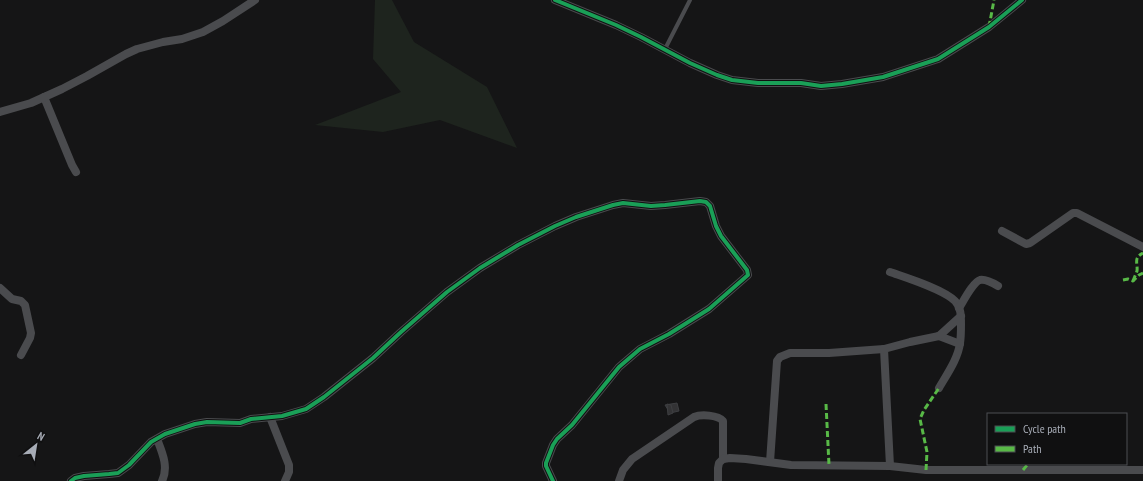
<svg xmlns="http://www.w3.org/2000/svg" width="1143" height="481" viewBox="0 0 1143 481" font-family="'PT Sans Narrow',sans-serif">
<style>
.green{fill:#1e241e}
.building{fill:#333335;stroke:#3e3f42}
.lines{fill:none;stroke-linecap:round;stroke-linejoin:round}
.lane{stroke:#4a4b4e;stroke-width:4}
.street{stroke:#4a4b4e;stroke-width:8}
.quiet{stroke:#58b947;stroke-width:3;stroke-dasharray:6 3;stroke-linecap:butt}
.cycleway-casing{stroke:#101011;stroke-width:6}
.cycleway{stroke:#1a9f57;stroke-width:4}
</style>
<rect width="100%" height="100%" fill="#151516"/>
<polygon class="green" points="375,0 392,0 414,42 487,87 517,148 440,120 383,132 315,125 401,92 373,59"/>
<g class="building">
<polygon points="677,403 679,411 670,413 665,405"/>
<polygon points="667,404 671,405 673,413 668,415"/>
</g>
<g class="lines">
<polyline class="lane" points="665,49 690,0"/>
<g class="street">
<polyline points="555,0 616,25 641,37 690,63 717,75 732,80 758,83 801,83 821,86 842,84 883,77 938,59 989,27 1022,0"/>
<polyline points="44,97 72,165 76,172"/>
<polyline points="0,112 31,103 62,89 87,76 126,54 137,49 163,42 182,39 203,32 223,21 255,0"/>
<polyline points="1002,231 1026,244 1030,243 1073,213 1077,213 1143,247"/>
<path d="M 890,272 C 907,278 943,289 955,301 C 961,307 961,316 961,324 C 961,330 961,337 960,343 C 958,359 947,374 939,388"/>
<polyline points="0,288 12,299 21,301 25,305 31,333 30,338 21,355"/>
<path d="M 959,308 C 963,302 973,282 980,280 C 986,279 993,283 998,286"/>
<polyline points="939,336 960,344"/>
<polyline points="884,349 890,466"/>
<polyline points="270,417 289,465 289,472 285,481"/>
<path d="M 157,439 C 162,452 169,467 162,481"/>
<polyline points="770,462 777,361 780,357 790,353 829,353 884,349 910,342 939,336 961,316"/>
<polyline points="71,481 75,478 84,476 109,474 118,473 129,465 151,442 165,434 195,424 207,422 240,423 251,419 282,416 306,409 324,397 373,358 401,332 447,292 480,268 518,245 555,226 576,217 613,205 623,203 651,206 665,205 700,201 706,202 710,206 716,226 721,236 747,270 748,275 709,309 669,334 640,349 619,367 572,425 557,439 553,445 546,463 546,466 553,481"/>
<path d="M 619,481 L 623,470 L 632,459 L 694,417 C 701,414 718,415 723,421 L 723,459"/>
<polyline points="718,481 718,468 719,463 723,459 730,458 746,459 791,465 890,466 926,470 1143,470"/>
</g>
<g class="quiet">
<polyline points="989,27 994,0"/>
<polyline points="1123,280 1128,279 1133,281 1139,275 1143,273"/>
<path d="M 1133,281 C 1134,278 1136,274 1137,271 C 1138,263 1133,258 1143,253"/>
<polyline points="826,404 829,465"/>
<polyline points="926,470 927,452 920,419 924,410 939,388"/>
<polyline points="1023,470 1028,464"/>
</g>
<defs>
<g id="cycleway">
<polyline points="555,0 616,25 641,37 690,63 717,75 732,80 758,83 801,83 821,86 842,84 883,77 938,59 989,27 1022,0"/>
<polyline points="71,481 75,478 84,476 109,474 118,473 129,465 151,442 165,434 195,424 207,422 240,423 251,419 282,416 306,409 324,397 373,358 401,332 447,292 480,268 518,245 555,226 576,217 613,205 623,203 651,206 665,205 700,201 706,202 710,206 716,226 721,236 747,270 748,275 709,309 669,334 640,349 619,367 572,425 557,439 553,445 546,463 546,466 553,481"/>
</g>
</defs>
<use href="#cycleway" class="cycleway-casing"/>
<use href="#cycleway" class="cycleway"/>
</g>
<rect x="987" y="413" width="140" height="52" fill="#101011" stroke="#4c4e53"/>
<rect x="995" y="426" width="20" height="6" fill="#1a9f57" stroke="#4c4e53"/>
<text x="1023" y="433" font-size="12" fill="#a7acb6">Cycle path</text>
<rect x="995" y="446" width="20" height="6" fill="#58b947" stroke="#4c4e53"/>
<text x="1023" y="453" font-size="12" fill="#a7acb6">Path</text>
<g transform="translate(36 445) rotate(30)" stroke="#101011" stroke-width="3" paint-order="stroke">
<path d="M0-3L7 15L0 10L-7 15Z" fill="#a7acb6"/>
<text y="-6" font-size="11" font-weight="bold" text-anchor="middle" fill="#a7acb6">N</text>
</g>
</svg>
